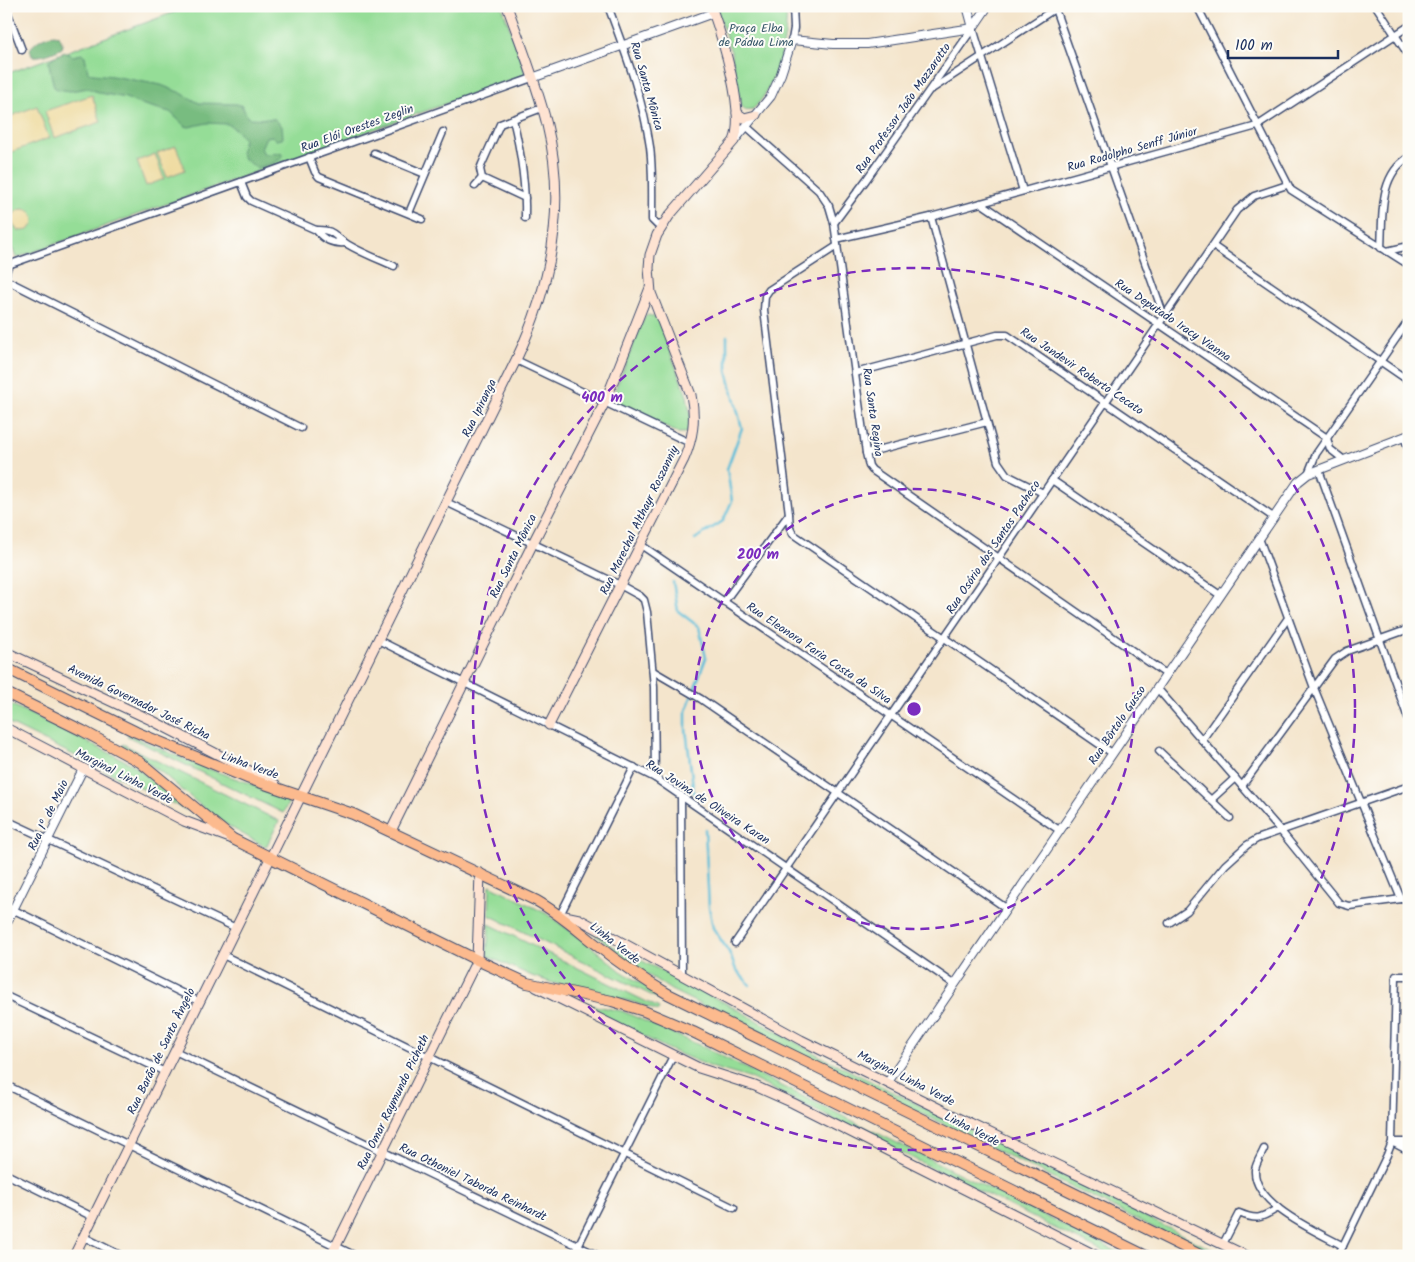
<svg xmlns="http://www.w3.org/2000/svg" width="1415" height="1262" viewBox="0 0 1415 1262" font-family="Kalam,sans-serif">
<style>
.green{fill:#95dd97;stroke:#58867a}
.forest{fill:#78bc80;stroke:#4a766f}
.sand{fill:#eeda9e;stroke:#84847e}
.lines{fill:none;stroke-linecap:round;stroke-linejoin:round}
.stream{stroke:#5bbed9;stroke-width:2.5}
.minor-casing{stroke:#3c4a6e;stroke-width:9}
.tertiary-casing{stroke:#3c4a6e;stroke-width:10}
.secondary-casing{stroke:#3c4a6e;stroke-width:11}
.trunk-casing{stroke:#3c4a6e;stroke-width:12}
.minor{stroke:#fff;stroke-width:6}
.tertiary{stroke:#fff;stroke-width:8}
.secondary{stroke:#fee3d2;stroke-width:9}
.trunk{stroke:#fcba8e;stroke-width:10}
.ring{fill:none;stroke:#7b2cbf;stroke-width:2.5;stroke-dasharray:9 6}
.labels{text-anchor:middle;stroke-width:4;stroke-linejoin:round;paint-order:stroke}
.park-label{font-size:12px;fill:#3a5a6c;stroke:#fdfcf7}
.street-label{font-size:12px;fill:#1b2f5e;stroke:#fdfcf7}
.centre{fill:#7b2cbf;stroke:#fdfcf7;stroke-width:2.5}
.ring-label{font-size:15px;text-anchor:middle;font-weight:bold;fill:#7b2cbf;stroke:#fdfcf7;stroke-width:4;stroke-linejoin:round;paint-order:stroke}
</style>
<rect width="100%" height="100%" fill="#fdfcf7"/>
<filter id="ink" filterUnits="userSpaceOnUse"><feTurbulence type="fractalNoise" baseFrequency=".02" numOctaves="2"/><feDisplacementMap in="SourceGraphic" scale="10" xChannelSelector="R" yChannelSelector="G"/><feConvolveMatrix kernelMatrix="1 2 1 2 8 2 1 2 1" color-interpolation-filters="sRGB"/></filter>
<filter id="wash" filterUnits="userSpaceOnUse"><feTurbulence type="fractalNoise" baseFrequency=".0096" numOctaves="4" result="noise"/><feDisplacementMap in="SourceGraphic" scale="20" xChannelSelector="R" yChannelSelector="G"/><feGaussianBlur stdDeviation="1.12" result="paint"/><feColorMatrix in="noise" values="0 0 0 0 0 0 0 0 0 0 0 0 0 0 0 0 0 1.4 0 .05"/><feComposite in="paint" operator="in"/></filter>
<g filter="url(#wash)">
<rect width="100%" height="100%" fill="#f4e5cc"/>
<g class="green">
<polygon points="191,6 502,6 526,75 16,258 6,231 6,74"/>
<path d="M 716,6 L 786,6 C 789,37 776,88 753,109 C 746,110 743,110 741,104 L 731,52 Z"/>
<polygon points="649,315 657,318 687,396 691,418 689,431 685,433 678,433 611,400 645,316"/>
<polygon points="6,702 134,765 186,810 6,722"/>
<polygon points="128,734 195,764 291,798 283,813 127,736"/>
<polygon points="123,744 279,821 266,847 232,828 213,816 161,772 122,746"/>
<polygon points="490,885 547,914 587,943 621,971 664,998 663,1001 489,915"/>
<polygon points="489,924 659,1008 658,1011 633,1002 553,983 532,976 487,956"/>
<polygon points="585,926 604,934 602,937 607,940 611,945 733,1007 820,1056 1225,1256 1211,1256 671,990 629,962"/>
<polygon points="579,1003 622,1011 699,1045 1126,1256 1111,1256 752,1079 714,1068 670,1050"/>
</g>
<g class="forest">
<path d="M 54,35 L 59,36 L 63,45 L 62,48 C 52,53 43,57 32,56 L 30,49 C 36,41 44,36 54,35 Z"/>
<polygon points="65,52 73,56 82,54 85,56 88,72 93,74 112,76 161,85 181,93 199,103 237,104 242,106 248,118 275,119 282,126 283,137 282,139 276,140 272,136 266,137 261,148 264,154 281,153 283,155 282,158 274,163 256,168 242,157 241,150 244,139 235,129 228,124 207,123 189,127 185,126 170,112 137,103 126,98 100,93 88,88 70,91 57,89 54,87 50,70 49,61 53,57"/>
</g>
<g class="sand">
<polygon points="92,95 101,122 54,138 45,111"/>
<polygon points="37,106 49,138 6,154 6,118"/>
<polygon points="176,146 185,170 167,177 157,153"/>
<polygon points="155,154 164,179 146,186 137,161"/>
<circle cx="23" cy="220" r="11"/>
</g>
<g class="lines">
<g class="stream">
<polyline points="695,539 723,521 732,501 727,469 742,428 727,371 727,336"/>
<polyline points="673,582 678,611 699,627 706,658 686,711 686,729 694,794"/>
<polyline points="705,829 709,907 713,928 729,952 736,970 750,985"/>
</g>
</g>
</g>
<g filter="url(#ink)">
<g class="lines">
<defs>
<g id="minor">
<path d="M 608,6 C 625,52 643,98 650,147 C 653,171 652,195 652,220 L 657,225 L 663,224"/>
<polyline points="1197,6 1291,190 1409,265"/>
<polyline points="1376,6 1409,56"/>
<polyline points="6,8 22,50"/>
<polyline points="1055,9 1164,316"/>
<polyline points="973,28 1023,191"/>
<polyline points="792,40 794,28 793,6"/>
<polyline points="932,89 1059,6"/>
<path d="M 513,119 C 521,152 526,184 525,218"/>
<polyline points="746,126 819,191 829,206 834,223 866,453 869,466 872,470 1166,674"/>
<polyline points="374,153 425,174"/>
<polyline points="309,157 315,172 319,177 422,219"/>
<path d="M 241,182 L 247,197 L 251,201 L 316,230 C 335,229 334,237 347,244 C 362,253 378,259 394,266"/>
<polyline points="475,186 482,178"/>
<polyline points="525,198 482,178 480,169 482,164 500,124 542,108"/>
<polyline points="981,203 1327,438 1330,449 1344,460"/>
<polyline points="409,213 443,132"/>
<polyline points="931,217 998,462 1007,475 1043,493"/>
<polyline points="834,223 866,180 973,28"/>
<path d="M 316,230 C 324,240 332,244 345,243"/>
<polyline points="836,239 931,217 1257,126 1409,26"/>
<polyline points="1213,246 1409,381"/>
<path d="M 1381,248 C 1383,216 1378,176 1409,157"/>
<polyline points="6,251 8,265 6,274"/>
<polyline points="1387,251 1409,246"/>
<polyline points="8,265 532,78"/>
<polyline points="6,280 301,428"/>
<polyline points="516,360 690,443"/>
<polyline points="855,373 997,335 1007,335 1273,517"/>
<polyline points="1404,437 1409,450"/>
<polyline points="866,453 987,422"/>
<polyline points="1319,470 1409,721"/>
<polyline points="1308,474 1316,454 1409,320"/>
<polyline points="1052,480 1220,595"/>
<polyline points="446,502 620,585 640,596 644,600 647,612 654,687 655,778"/>
<polyline points="789,514 790,528 793,534 1112,753"/>
<polyline points="1259,538 1314,688 1401,899"/>
<polyline points="641,545 1059,830"/>
<polyline points="724,602 789,514 764,310 765,296 769,290 837,246"/>
<polyline points="378,640 655,778 954,984"/>
<polyline points="653,671 701,699 1006,908"/>
<polyline points="1157,688 1280,830 1339,903 1349,906 1409,898"/>
<polyline points="1202,740 1288,618"/>
<polyline points="1159,751 1230,818"/>
<polyline points="1242,786 1335,659 1347,651 1409,629"/>
<polyline points="681,795 682,975"/>
<polyline points="1212,799 1235,778"/>
<polyline points="6,820 236,928"/>
<polyline points="6,906 200,1002"/>
<polyline points="560,915 634,767"/>
<polyline points="1169,923 1187,911 1225,865 1247,845 1257,839 1409,786"/>
<polyline points="735,943 1237,210 1254,196 1287,185"/>
<polyline points="223,955 734,1208"/>
<polyline points="6,996 165,1072"/>
<polyline points="175,1051 599,1256"/>
<polyline points="6,1085 356,1256"/>
<polyline points="1392,1142 1409,1151"/>
<polyline points="1395,1142 1409,1142"/>
<path d="M 1264,1149 C 1261,1156 1256,1163 1255,1170 C 1253,1205 1318,1232 1343,1246"/>
<polyline points="6,1174 93,1217"/>
<polyline points="84,1237 122,1256"/>
<path d="M 1223,1244 L 1239,1213 C 1258,1221 1261,1218 1278,1208"/>
<polyline points="573,1256 673,1056"/>
<polyline points="1072,1256 1076,1245"/>
<polyline points="1338,1256 1387,1155 1392,1142 1396,976 1409,976"/>
</g>
<g id="tertiary">
<polyline points="967,6 973,28"/>
<polyline points="973,28 988,6"/>
<polyline points="532,78 713,13"/>
<polyline points="734,141 771,96 781,74 792,40 833,44 867,44 973,28"/>
<polyline points="6,924 83,769"/>
<polyline points="888,1082 1298,482 1308,474 1409,435"/>
</g>
<g id="secondary">
<polyline points="737,113 744,118 756,115"/>
<polyline points="6,652 151,720 275,784"/>
<path d="M 549,725 L 684,459 C 693,438 696,419 691,395 L 651,293 L 649,268 L 650,255 L 657,235 L 669,216 L 734,141 C 746,112 722,37 711,6"/>
<polyline points="6,728 184,821 230,838"/>
<polyline points="391,831 533,543 605,402 650,288"/>
<polyline points="560,915 579,919 801,1040 942,1110 1247,1256"/>
<polyline points="536,987 699,1068 755,1086 793,1103 1097,1256"/>
<path d="M 74,1256 L 516,360 C 551,286 567,206 547,125 C 537,84 521,45 507,6"/>
<polyline points="331,1256 477,960 480,873"/>
</g>
<g id="trunk">
<path d="M 6,668 L 136,732 L 247,778 L 353,814 L 537,901 C 558,913 575,928 594,943 C 618,962 642,979 668,994 L 1202,1256"/>
<polyline points="6,693 83,731 140,762 233,839 477,960 527,983 612,1001 644,1011 693,1032 1146,1256"/>
</g>
</defs>
<use href="#minor" class="minor-casing"/>
<use href="#tertiary" class="tertiary-casing"/>
<use href="#secondary" class="secondary-casing"/>
<use href="#trunk" class="trunk-casing"/>
<use href="#minor" class="minor"/>
<use href="#tertiary" class="tertiary"/>
<use href="#secondary" class="secondary"/>
<use href="#trunk" class="trunk"/>
</g>
</g>
<g class="ring">
<circle cx="914" cy="709" r="220"/>
<circle cx="914" cy="709" r="441"/>
</g>
<g class="labels">
<g class="park-label">
<text x="756" y="32">Praça Elba<tspan x="756" dy="14">de Pádua Lima</tspan></text>
</g>
<g class="street-label">
<text transform="translate(647 86) rotate(74)" y="4">Rua Santa Mônica</text>
<text transform="translate(903 108) rotate(-55)" y="4">Rua Professor João Mazzarotto</text>
<text transform="translate(357 128) rotate(-20)" y="4">Rua Elói Orestes Zeglin</text>
<text transform="translate(1132 149) rotate(-16)" y="4">Rua Rodolpho Senff Júnior</text>
<text transform="translate(1173 320) rotate(34)" y="4">Rua Deputado Iracy Vianna</text>
<text transform="translate(1082 371) rotate(34)" y="4">Rua Jandevir Roberto Cecato</text>
<text transform="translate(479 408) rotate(-64)" y="4">Rua Ipiranga</text>
<text transform="translate(873 412) rotate(82)" y="4">Rua Santa Regina</text>
<text transform="translate(639 520) rotate(-64)" y="4">Rua Marechal Althayr Roszanniy</text>
<text transform="translate(993 547) rotate(-56)" y="4">Rua Osório dos Santos Pacheco</text>
<text transform="translate(513 556) rotate(-64)" y="4">Rua Santa Mônica</text>
<text transform="translate(819 653) rotate(34)" y="4">Rua Eleonora Faria Costa da Silva</text>
<text transform="translate(139 702) rotate(26)" y="4">Avenida Governador José Richa</text>
<text transform="translate(1117 725) rotate(-56)" y="4">Rua Bôrtolo Gusso</text>
<text transform="translate(250 765) rotate(20)" y="4">Linha Verde</text>
<text transform="translate(124 776) rotate(27)" y="4">Marginal Linha Verde</text>
<text transform="translate(708 802) rotate(33)" y="4">Rua Jovina de Oliveira Karan</text>
<text transform="translate(48 815) rotate(-64)" y="4">Rua 1º de Maio</text>
<text transform="translate(615 943) rotate(38)" y="4">Linha Verde</text>
<text transform="translate(161 1051) rotate(-64)" y="4">Rua Barão de Santo Ângelo</text>
<text transform="translate(906 1078) rotate(27)" y="4">Marginal Linha Verde</text>
<text transform="translate(393 1102) rotate(-64)" y="4">Rua Omar Raymundo Picheth</text>
<text transform="translate(972 1129) rotate(27)" y="4">Linha Verde</text>
<text transform="translate(473 1182) rotate(26)" y="4">Rua Othoniel Taborda Reinhardt</text>
</g>
</g>
<circle cx="914" cy="709" r="8" class="centre"/>
<g class="ring-label">
<text x="602" y="402">400 m</text>
<text x="758" y="559">200 m</text>
</g>
<rect width="1415" height="1262" fill="none" stroke="#fdfcf7" stroke-width="25"/>
<path d="M1228 50v8h110v-8" fill="none" stroke="#1b2f5e" stroke-width="2.5"/>
<text x="1235" y="50" font-size="15" fill="#1b2f5e" stroke="#fdfcf7" stroke-width="4" paint-order="stroke">100 m</text>
</svg>
